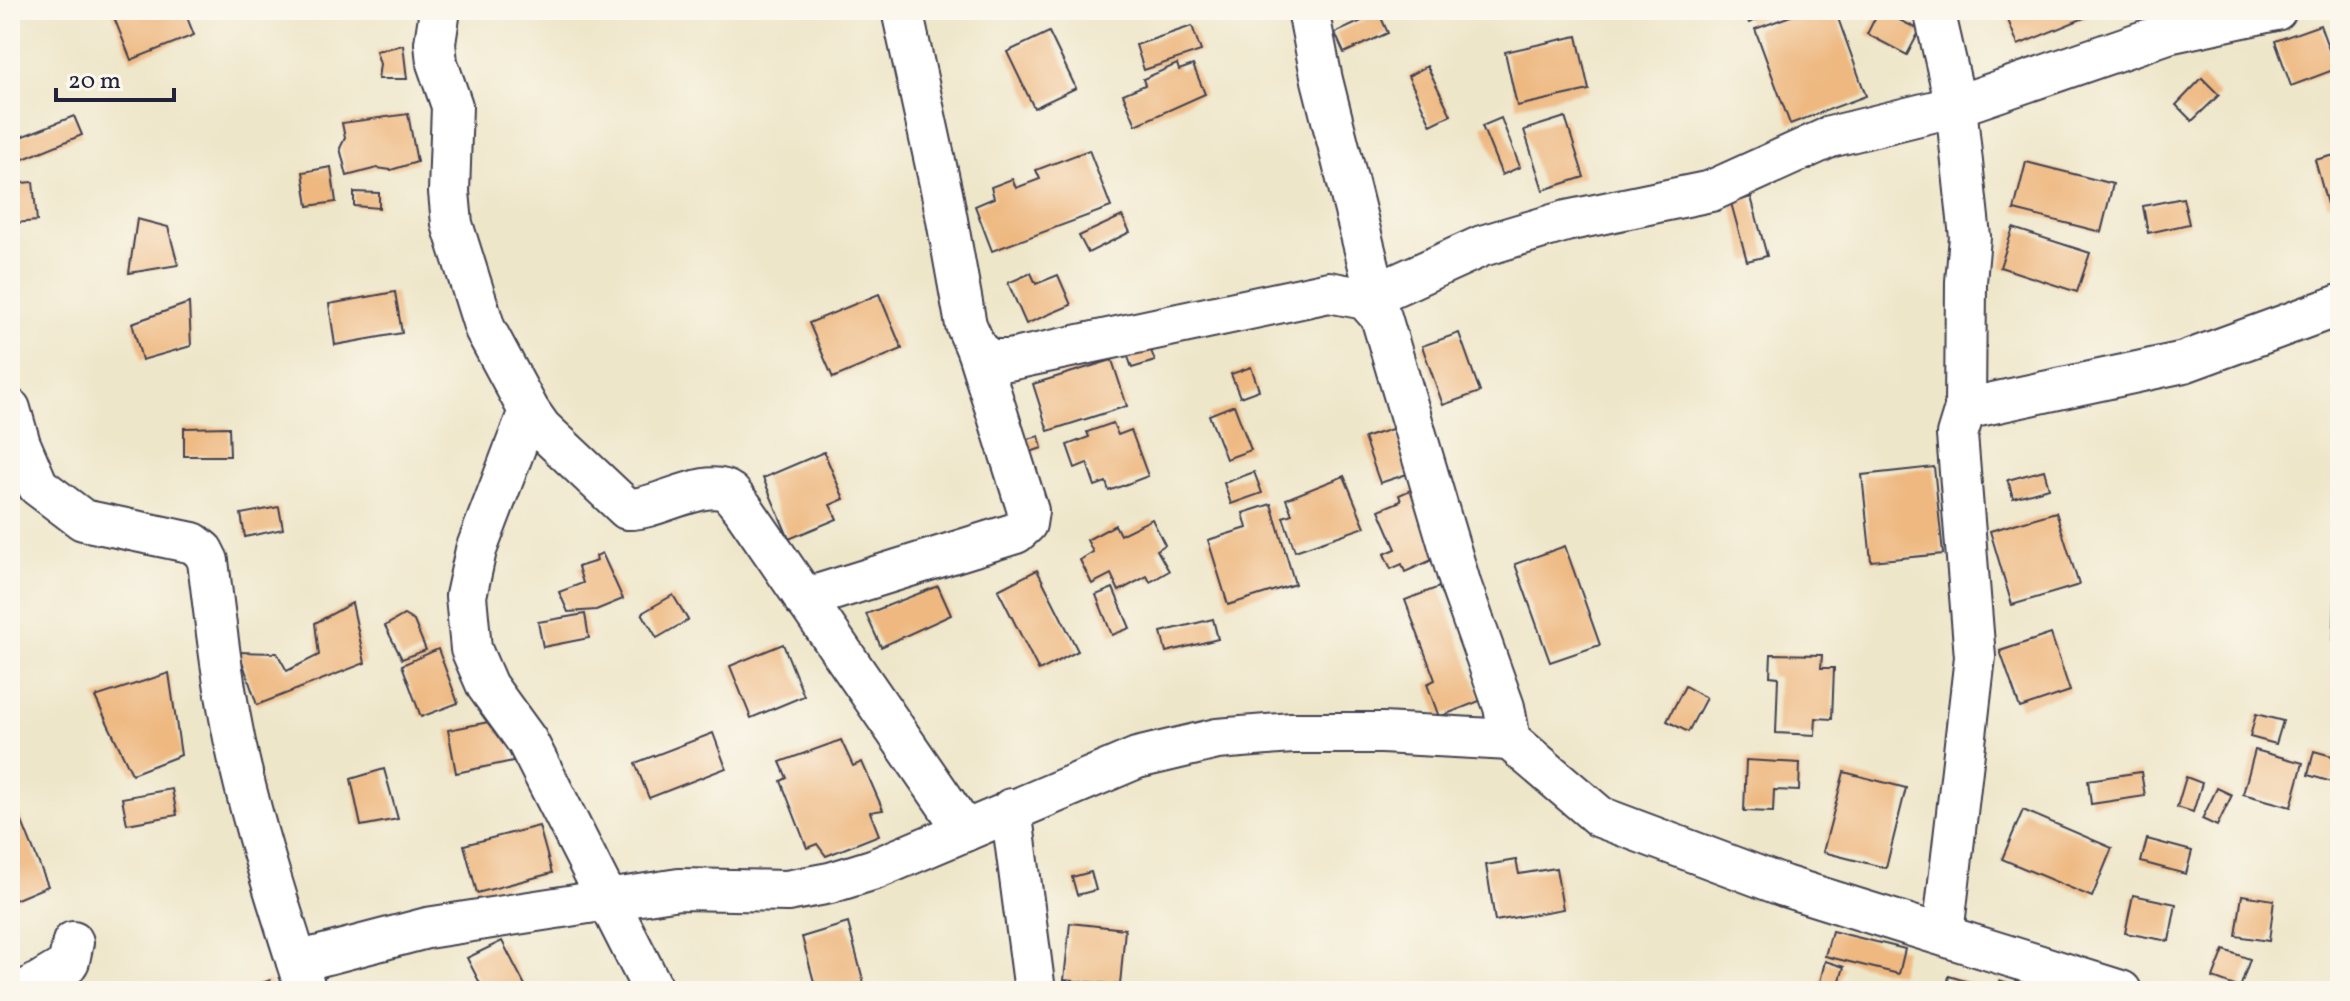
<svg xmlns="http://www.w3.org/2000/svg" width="2350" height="1001" viewBox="0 0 2350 1001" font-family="Vollkorn,serif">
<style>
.building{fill:#eeb880}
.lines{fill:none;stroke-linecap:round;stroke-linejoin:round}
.minor-casing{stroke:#413f50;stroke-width:44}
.minor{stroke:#fff;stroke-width:40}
</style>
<rect width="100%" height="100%" fill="#fbf7ec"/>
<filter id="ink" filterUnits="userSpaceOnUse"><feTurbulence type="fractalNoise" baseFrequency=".0125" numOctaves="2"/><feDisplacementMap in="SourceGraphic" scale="16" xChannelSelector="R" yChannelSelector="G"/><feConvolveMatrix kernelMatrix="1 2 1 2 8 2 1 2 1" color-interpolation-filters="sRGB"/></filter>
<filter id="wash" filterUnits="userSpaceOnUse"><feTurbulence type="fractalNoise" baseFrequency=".006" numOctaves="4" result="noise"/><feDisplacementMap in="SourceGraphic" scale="32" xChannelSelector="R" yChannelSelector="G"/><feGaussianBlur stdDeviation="1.8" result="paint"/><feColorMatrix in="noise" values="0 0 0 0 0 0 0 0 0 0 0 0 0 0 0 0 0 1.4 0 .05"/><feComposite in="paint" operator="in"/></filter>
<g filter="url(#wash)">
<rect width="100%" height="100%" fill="#eee6c9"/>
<g id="blocks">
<g class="building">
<polygon points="111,10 184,10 194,35 131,60"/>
<polygon points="1743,10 1781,10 1749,23"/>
<polygon points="1807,10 1835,10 1866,96 1790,124 1755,29"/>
<polygon points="1879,10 1920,30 1907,55 1867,34"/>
<polygon points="2004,10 2086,10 2089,16 2018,45"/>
<polygon points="1379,13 1388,33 1344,53 1335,33"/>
<polygon points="2320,25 2336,69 2291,86 2275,41"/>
<polygon points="1192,26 1201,51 1144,70 1136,45"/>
<polygon points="1049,32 1076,88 1034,108 1007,52"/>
<polygon points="1577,36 1589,90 1517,106 1505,52"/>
<polygon points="403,45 407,79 378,79 380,64 376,51"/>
<polygon points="1177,64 1179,70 1193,65 1205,94 1136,125 1123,94 1145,85 1143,79"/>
<polygon points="1427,66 1451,115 1431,125 1408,76"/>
<polygon points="2202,78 2219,95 2192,121 2176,105"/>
<polygon points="408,114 417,162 391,170 377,168 347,176 340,148 345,138 342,123"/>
<polygon points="74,116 82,135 21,160 13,140"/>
<polygon points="1565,117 1584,177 1543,190 1524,130"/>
<polygon points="1501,118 1520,167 1502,175 1482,126"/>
<polygon points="1089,150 1111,207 992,251 975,206 994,198 991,187 1012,179 1016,188 1040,179 1036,170"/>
<polygon points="2335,155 2340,173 2340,201 2327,204 2315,160"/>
<polygon points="2026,162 2113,184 2101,232 2014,210"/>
<polygon points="331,167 336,202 308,206 303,172"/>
<polygon points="33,182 37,221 14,223 10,184"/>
<polygon points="354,192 379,193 379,208 354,206"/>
<polygon points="1751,197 1767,256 1747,261 1731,203"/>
<polygon points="2183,198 2189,224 2148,233 2143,206"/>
<polygon points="1122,216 1130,232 1088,253 1079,236"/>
<polygon points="137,219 168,227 178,265 129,273"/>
<polygon points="2013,228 2090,253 2077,292 2000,267"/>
<polygon points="1031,273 1036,284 1058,275 1071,305 1026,324 1008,283"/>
<polygon points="395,292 402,333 335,345 329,304"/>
<polygon points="879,294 902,349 833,378 809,323"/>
<polygon points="189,303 191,346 142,360 132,323"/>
<polygon points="1459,333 1480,392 1443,405 1422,346"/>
<polygon points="1147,340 1155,361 1132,368 1125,348"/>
<polygon points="1112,360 1127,406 1048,431 1033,384"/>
<polygon points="1251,367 1259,390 1240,397 1231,374"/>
<polygon points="1234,405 1251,450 1226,459 1209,415"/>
<polygon points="1113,423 1118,435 1131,430 1148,476 1109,491 1106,482 1095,486 1087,463 1075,468 1067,445 1089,437 1087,432"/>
<polygon points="229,427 230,456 184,456 184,428"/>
<polygon points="1395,428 1410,473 1380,483 1364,438"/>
<polygon points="1039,436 1042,448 1024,454 1020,441"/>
<polygon points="824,452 844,499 830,505 837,519 789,539 763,478"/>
<polygon points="1934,467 1943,554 1871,561 1862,475"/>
<polygon points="2044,470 2049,488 2013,498 2008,480"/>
<polygon points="1254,472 1262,493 1231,504 1224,483"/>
<polygon points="1344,476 1365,527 1295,551 1283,517 1292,514 1286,499"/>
<polygon points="1415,488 1429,521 1422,524 1441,556 1405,572 1402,564 1391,569 1384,554 1396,549 1379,510 1401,501 1399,495"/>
<polygon points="1271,504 1295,584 1228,605 1208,540 1247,528 1243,513"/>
<polygon points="279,507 283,529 245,537 241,514"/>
<polygon points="2056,512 2079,585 2012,605 1990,531"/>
<polygon points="1152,519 1165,545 1157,550 1169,571 1150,582 1147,576 1119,591 1111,574 1092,584 1080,560 1093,552 1087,540 1115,525 1120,535"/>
<polygon points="1565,546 1600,645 1550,662 1515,564"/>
<polygon points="602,553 623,599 596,610 568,612 559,592 583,583 578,567 597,561 596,556"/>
<polygon points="1037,570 1078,651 1039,671 998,590"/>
<polygon points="938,586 951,615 881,647 866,614"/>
<polygon points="1439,587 1482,700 1439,717 1427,684 1435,680 1405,600"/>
<polygon points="1113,588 1130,628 1112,635 1096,595"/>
<polygon points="673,595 688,620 657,638 642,613"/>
<polygon points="2335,599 2340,599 2340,648 2333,648"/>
<polygon points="352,603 365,663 257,705 239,652 277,653 287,671 319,655 315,623"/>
<polygon points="585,614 589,638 543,647 538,622"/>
<polygon points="404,615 414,621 426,650 402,659 385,626"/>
<polygon points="1213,619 1218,639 1166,652 1161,632"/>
<polygon points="2051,634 2070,691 2020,708 2000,651"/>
<polygon points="783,644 804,696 751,718 730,666"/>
<polygon points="438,649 458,703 421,717 402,665"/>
<polygon points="1771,654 1822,655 1821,668 1834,668 1832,719 1816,718 1815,735 1776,733 1778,677 1770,676"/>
<polygon points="169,673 181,755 132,774 95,697"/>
<polygon points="1685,686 1706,698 1688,732 1667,721"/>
<polygon points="2256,714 2283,721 2276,744 2250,737"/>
<polygon points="504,719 513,761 456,773 448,730"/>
<polygon points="713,733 726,768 649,798 635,763"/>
<polygon points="841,740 853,766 862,762 883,810 870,812 879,835 826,856 817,844 807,848 781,781 787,778 780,762"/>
<polygon points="2255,750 2303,763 2291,807 2243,794"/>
<polygon points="2314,751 2339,758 2332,782 2308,775"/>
<polygon points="1746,760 1800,763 1799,791 1774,790 1773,812 1744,811"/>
<polygon points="384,769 398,819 361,826 351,779"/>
<polygon points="1844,772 1906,788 1886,868 1823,852"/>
<polygon points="2141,772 2145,796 2091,804 2088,780"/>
<polygon points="2186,777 2202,783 2193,812 2177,807"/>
<polygon points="2217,788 2232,795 2217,826 2202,819"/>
<polygon points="172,789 177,815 127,824 122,798"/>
<polygon points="10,792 48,886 10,902"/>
<polygon points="2023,810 2112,848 2092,897 2002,859"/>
<polygon points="539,826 552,873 477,893 464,845"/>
<polygon points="2147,839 2192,851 2186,874 2141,862"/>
<polygon points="1516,860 1519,874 1556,868 1563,909 1495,921 1486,865"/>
<polygon points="1091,872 1096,890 1077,895 1072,877"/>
<polygon points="2133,895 2176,904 2169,941 2125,933"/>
<polygon points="2242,895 2274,900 2269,941 2236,936"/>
<polygon points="848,923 866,991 833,991 814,982 802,937"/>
<polygon points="1070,923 1125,929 1120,985 1064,980"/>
<polygon points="1832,931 1905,949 1899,974 1825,956"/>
<polygon points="502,941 528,991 484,991 467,958"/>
<polygon points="2224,950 2250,959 2240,988 2213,978"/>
<polygon points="1825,961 1844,967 1838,987 1820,982"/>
<polygon points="1949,976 1995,990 1994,991 1946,991"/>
<polygon points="270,980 274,991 241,991"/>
<polygon points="1999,981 2027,990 2027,991 1996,991"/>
</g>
</g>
</g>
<g filter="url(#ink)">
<use href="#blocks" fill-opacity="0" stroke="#413f50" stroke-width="2"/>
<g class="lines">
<defs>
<g id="minor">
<path d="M 440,10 L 435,43 L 437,63 L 452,106 L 449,192 L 452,224 L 485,329 L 529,411 L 541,428 L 627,509 C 656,511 706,476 730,493 C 734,497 738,503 742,507 L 965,831"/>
<polyline points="902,10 943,198 966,325 977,350 990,360 1009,360 1329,292 1365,299 1381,317 1461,586 1504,707 1510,740 1600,817 1784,886 2121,991"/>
<polyline points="1308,10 1322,80 1376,294"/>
<polyline points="1934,10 1956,106 1970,237 1966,282 1965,409 1957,435 1975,657 1943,934"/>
<polyline points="1365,299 1482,246 1566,221 1711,191 1830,137 1956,106 2168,33 2276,10"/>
<path d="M 10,409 L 20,444 L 38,486 L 83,520 L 193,543 L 203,551 L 208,561 C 216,628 224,696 239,761 C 257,839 282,915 306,991"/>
<polyline points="1965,409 2184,362 2340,305"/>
<polyline points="529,411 476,550 466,596 471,649 487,686 527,741 654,991"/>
<polyline points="804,599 1016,533 1026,524 1028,511 977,350"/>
<polyline points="1011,809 1035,991"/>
<polyline points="297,962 427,928 679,889 787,891 830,883 875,869 1137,758 1217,739 1292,733 1382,733 1510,740"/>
<polyline points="25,991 65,967 69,961 73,942"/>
</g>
</defs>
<use href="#minor" class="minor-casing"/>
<use href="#minor" class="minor"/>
</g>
</g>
<rect width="2350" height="1001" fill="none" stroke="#fbf7ec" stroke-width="40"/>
<path d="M56 88v12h118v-12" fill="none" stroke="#22223b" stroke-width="4"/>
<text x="68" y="88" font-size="24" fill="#22223b" stroke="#fbf7ec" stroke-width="6" paint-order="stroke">20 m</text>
</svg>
